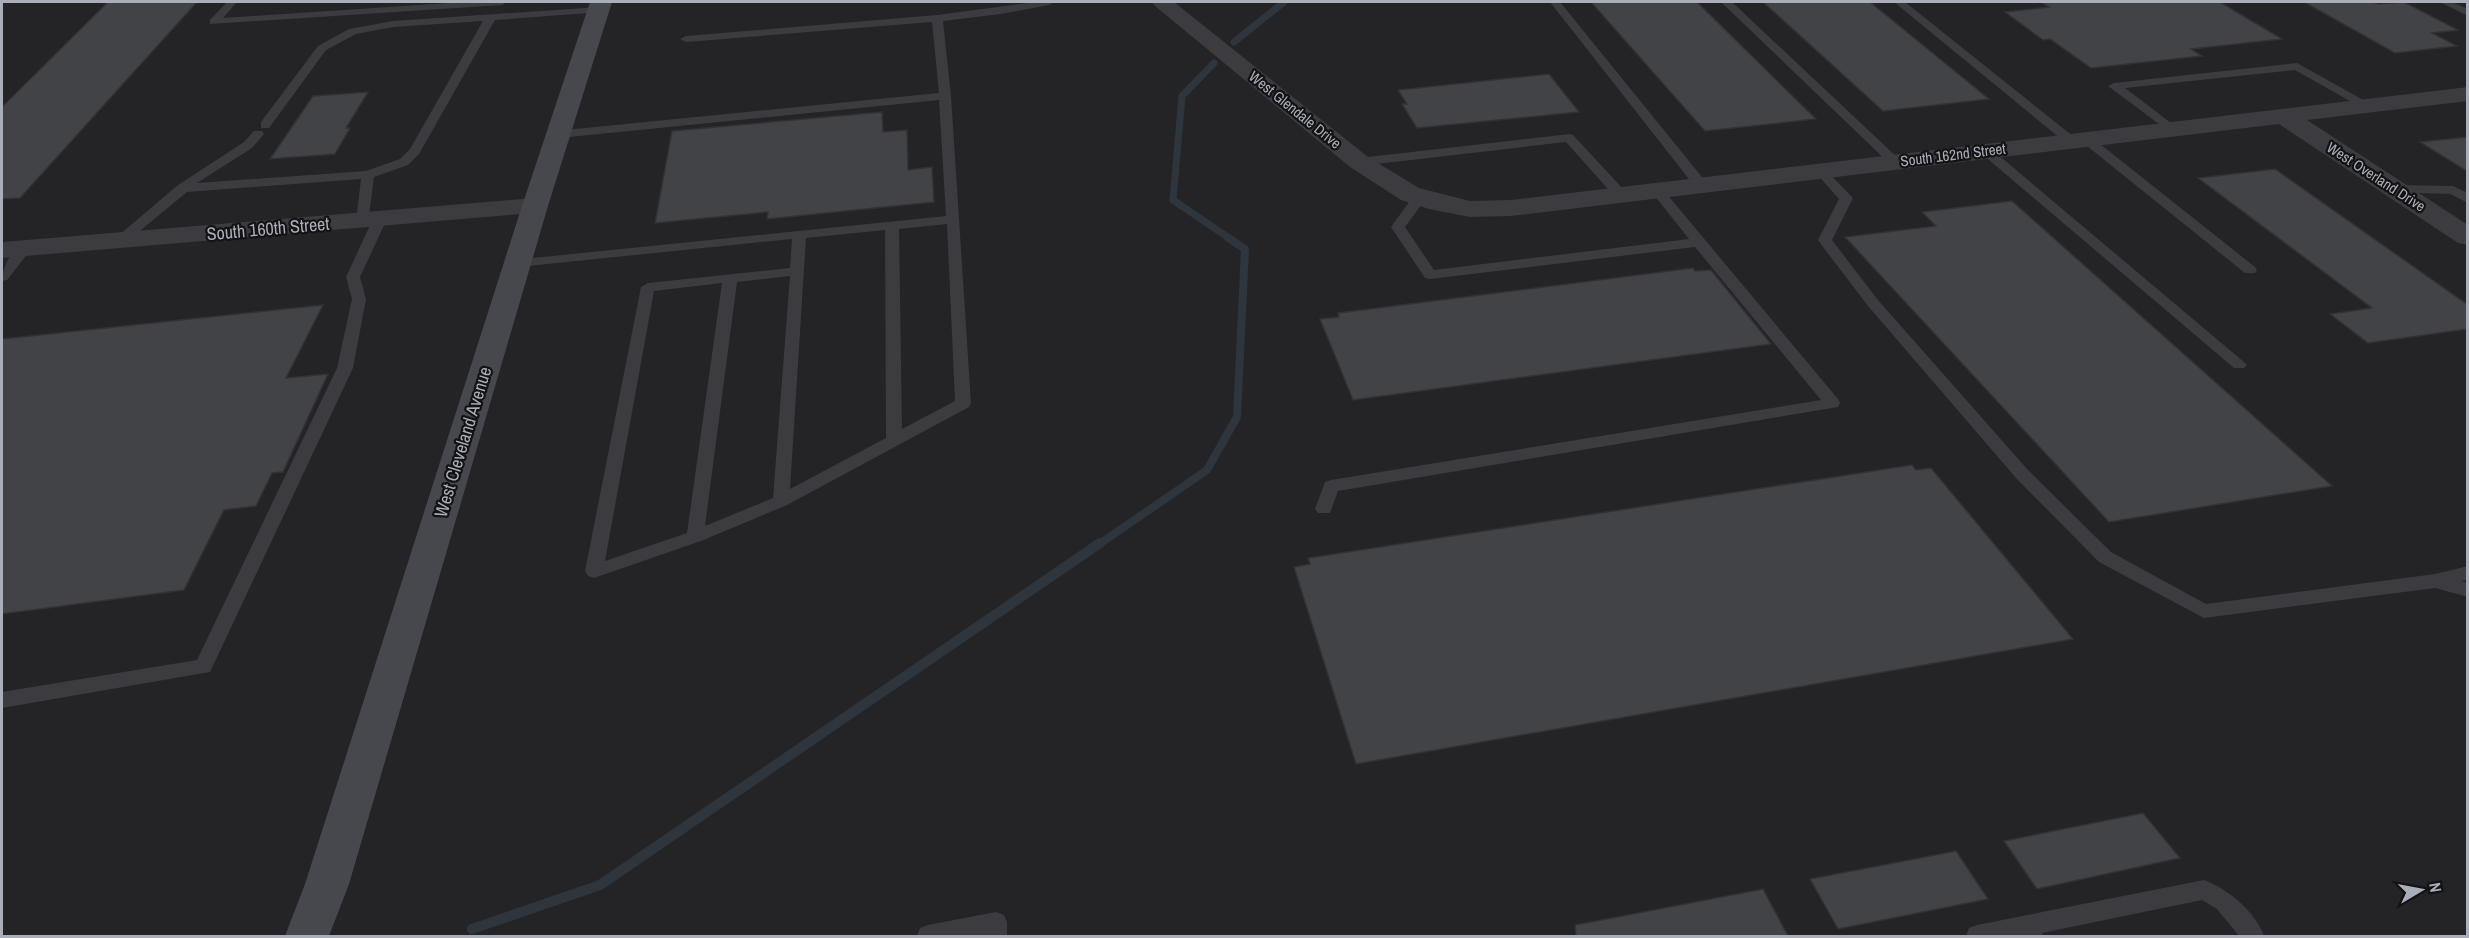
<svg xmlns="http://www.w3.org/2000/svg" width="2469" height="938" viewBox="0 0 2469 938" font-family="'Archivo Narrow',sans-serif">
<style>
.built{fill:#242427}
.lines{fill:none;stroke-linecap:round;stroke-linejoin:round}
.stream-far2{stroke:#2e353d;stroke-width:7}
.stream-far1{stroke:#2e353d;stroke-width:8}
.stream{stroke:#2e353d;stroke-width:10}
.building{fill:#424347;stroke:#323236;stroke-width:1.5}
.lane{fill:#3b3b40;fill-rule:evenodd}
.street{fill:#3b3b40;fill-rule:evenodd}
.secondary{fill:#47484e;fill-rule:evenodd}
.labels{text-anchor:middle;stroke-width:4.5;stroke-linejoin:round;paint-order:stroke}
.far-street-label{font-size:15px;fill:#aaaeb9;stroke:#131315}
.street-label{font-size:18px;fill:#aaaeb9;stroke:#131315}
</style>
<rect width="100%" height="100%" fill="#18181a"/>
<rect class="built" x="2" y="2" width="2465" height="934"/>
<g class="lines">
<g class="stream-far2">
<polyline points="1234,42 1284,2"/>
<polyline points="1214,63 1182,96 1173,200 1229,238"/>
</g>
<polyline class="stream-far1" points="1098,545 1207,470 1237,417 1245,249 1227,237"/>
<polyline class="stream" points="472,929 600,885 1100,543"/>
</g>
<g class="building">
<polygon points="108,2 197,2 20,198 2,199 2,107"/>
<polygon points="1591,2 1697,2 1816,119 1705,131"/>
<polygon points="1763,2 1870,2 1989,99 1883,111"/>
<polygon points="2041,2 2220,2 2282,39 2191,49 2202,56 2091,68 2050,39 2043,40 2005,12 2049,7"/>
<polygon points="2304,2 2373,2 2379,4 2404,2 2458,30 2432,33 2457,46 2395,53"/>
<polygon points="1549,74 1579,112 1417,128 1402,104 1407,104 1398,90"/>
<polygon points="368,92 346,128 350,128 335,154 270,159 313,96"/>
<polygon points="882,112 883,132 907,130 908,170 932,167 934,202 767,219 768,212 655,223 672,131"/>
<polygon points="2468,137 2468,172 2420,142"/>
<polygon points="2275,169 2468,305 2468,329 2368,343 2330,314 2372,308 2198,178"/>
<polygon points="2012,201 2332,486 2109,522 1845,237 1936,226 1922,212"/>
<polygon points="1693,268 1695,271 1711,270 1771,344 1353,400 1320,319 1339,317 1338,313"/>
<polygon points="323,305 286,378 328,374 283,472 272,473 256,506 224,510 184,590 2,614 2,339"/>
<polygon points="1912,465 1916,470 1931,468 2073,639 1356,764 1294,567 1310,564 1308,558"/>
<polygon points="2143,813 2180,858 2037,889 2004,841"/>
<polygon points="1956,851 1988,899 1838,929 1810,879"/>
<polygon points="1763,889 1788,936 1576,936 1575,925"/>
</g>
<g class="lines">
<g class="lane">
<polygon points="227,2 237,2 223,18 463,2 507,2 502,5 210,24 210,20"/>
<path d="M 1035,2 L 1054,2 L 1049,5 L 1001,14 L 943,21 L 951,96 L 971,403 L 969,407 L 787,505 L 701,541 L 594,578 L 588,576 L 585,571 L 641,287 L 648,283 L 790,268 L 792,239 L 518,267 L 511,263 L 513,260 L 946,216 L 939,100 L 559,138 L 555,137 L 555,131 L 939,93 L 932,22 L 686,42 L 680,39 L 686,36 L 937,15 ZM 947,224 L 955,401 L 902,429 L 899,229 ZM 885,230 L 886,438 L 790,489 L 806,238 ZM 790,276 L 773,498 L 705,526 L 737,282 ZM 722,283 L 687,533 L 605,561 L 654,291 Z"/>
<polygon points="1550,2 1560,2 1706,182 1707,185 1706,188 1696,188"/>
<polygon points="1721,2 1732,2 1899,159 1901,162 1899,165 1891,165"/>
<polygon points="1894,2 1905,2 2074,137 2076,140 2074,143 2066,143"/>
<polygon points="2440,2 2452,2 2468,9 2468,16"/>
<polygon points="599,7 603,8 603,12 495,20 419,154 408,165 374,177 368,224 358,224 356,221 361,179 187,192 124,244 119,245 112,241 178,185 244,142 254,131 262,131 264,134 252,148 197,183 366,171 400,159 410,149 483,21 393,27 356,34 326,50 269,128 261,128 261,122 318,46 349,29 393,21"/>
<polygon points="2297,63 2374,106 2368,110 2364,109 2295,70 2125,88 2175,126 2177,129 2171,133 2108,86 2114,83"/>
<polygon points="1569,134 1573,135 1626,192 1628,195 1626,198 1616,198 1566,142 1359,166 1353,162 1359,158"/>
<polygon points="2086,135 2090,136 2255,267 2257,270 2255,273 2245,273 2082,142 2080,139"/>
<polygon points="1986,147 1990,148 2244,362 2247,365 2244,368 2234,368 1982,154 1980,151 1982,148"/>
<polygon points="1820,167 1824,168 1853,198 1832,240 1878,300 2028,470 2111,552 2206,604 2435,574 2468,566 2468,580 2461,581 2468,583 2468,597 2435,588 2204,618 2099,562 2016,478 1868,306 1820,243 1818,240 1839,199 1814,171"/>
<polygon points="2394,185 2453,186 2468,193 2468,203 2450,194 2389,192 2388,189 2389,186"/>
<polygon points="1656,186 1661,187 1838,399 1840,403 1838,407 1338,491 1330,513 1318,513 1315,509 1325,482 1331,480 1821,400 1695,247 1430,279 1425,278 1391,227 1415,194 1425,194 1427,197 1405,227 1434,270 1689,239 1650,190"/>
<polygon points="380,215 387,219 360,277 366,299 353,368 210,672 2,708 2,692 197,660 337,368 352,299 346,277 373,219"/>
<path d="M 25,244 L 32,248 L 7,280 L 2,281 C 2,268 11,248 25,244 Z"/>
<path d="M 2204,880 C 2228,889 2255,911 2264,936 L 2239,936 L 2217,909 L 2202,900 L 2042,933 L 2043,936 L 1966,936 L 1969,928 L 1977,925 Z"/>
<polygon points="996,912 1004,915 1007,922 1007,936 917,936 920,928 928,925"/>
</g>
<g class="street">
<polygon points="1152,2 1174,2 1368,157 1419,188 1470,201 1511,200 2468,87 2468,101 2307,120 2468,225 2468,245 2458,243 2279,124 1511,216 1470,217 1429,209 1401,200 1350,167 1155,6"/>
<polygon points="535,198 544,200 548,206 544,212 2,258 2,242"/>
</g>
<polygon class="secondary" points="590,2 612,2 548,206 349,884 329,936 285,936 305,884 522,206"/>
</g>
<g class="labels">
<g class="far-street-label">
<text transform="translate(1295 110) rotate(39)" y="5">West Glendale Drive</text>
<text transform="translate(1953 155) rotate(-7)" y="5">South 162nd Street</text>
<text transform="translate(2376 177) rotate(33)" y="5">West Overland Drive</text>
</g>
<g class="street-label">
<text transform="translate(268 229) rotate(-5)" y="6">South 160th Street</text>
<text transform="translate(463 442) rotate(-73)" y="6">West Cleveland Avenue</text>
</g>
</g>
<rect width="2469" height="938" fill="none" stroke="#aaaeb9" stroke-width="6"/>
<g transform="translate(2421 890) rotate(80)" stroke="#131315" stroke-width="4.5" paint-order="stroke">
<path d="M0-4.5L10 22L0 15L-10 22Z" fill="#aaaeb9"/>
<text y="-9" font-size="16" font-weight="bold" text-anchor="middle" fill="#aaaeb9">N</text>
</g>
</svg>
